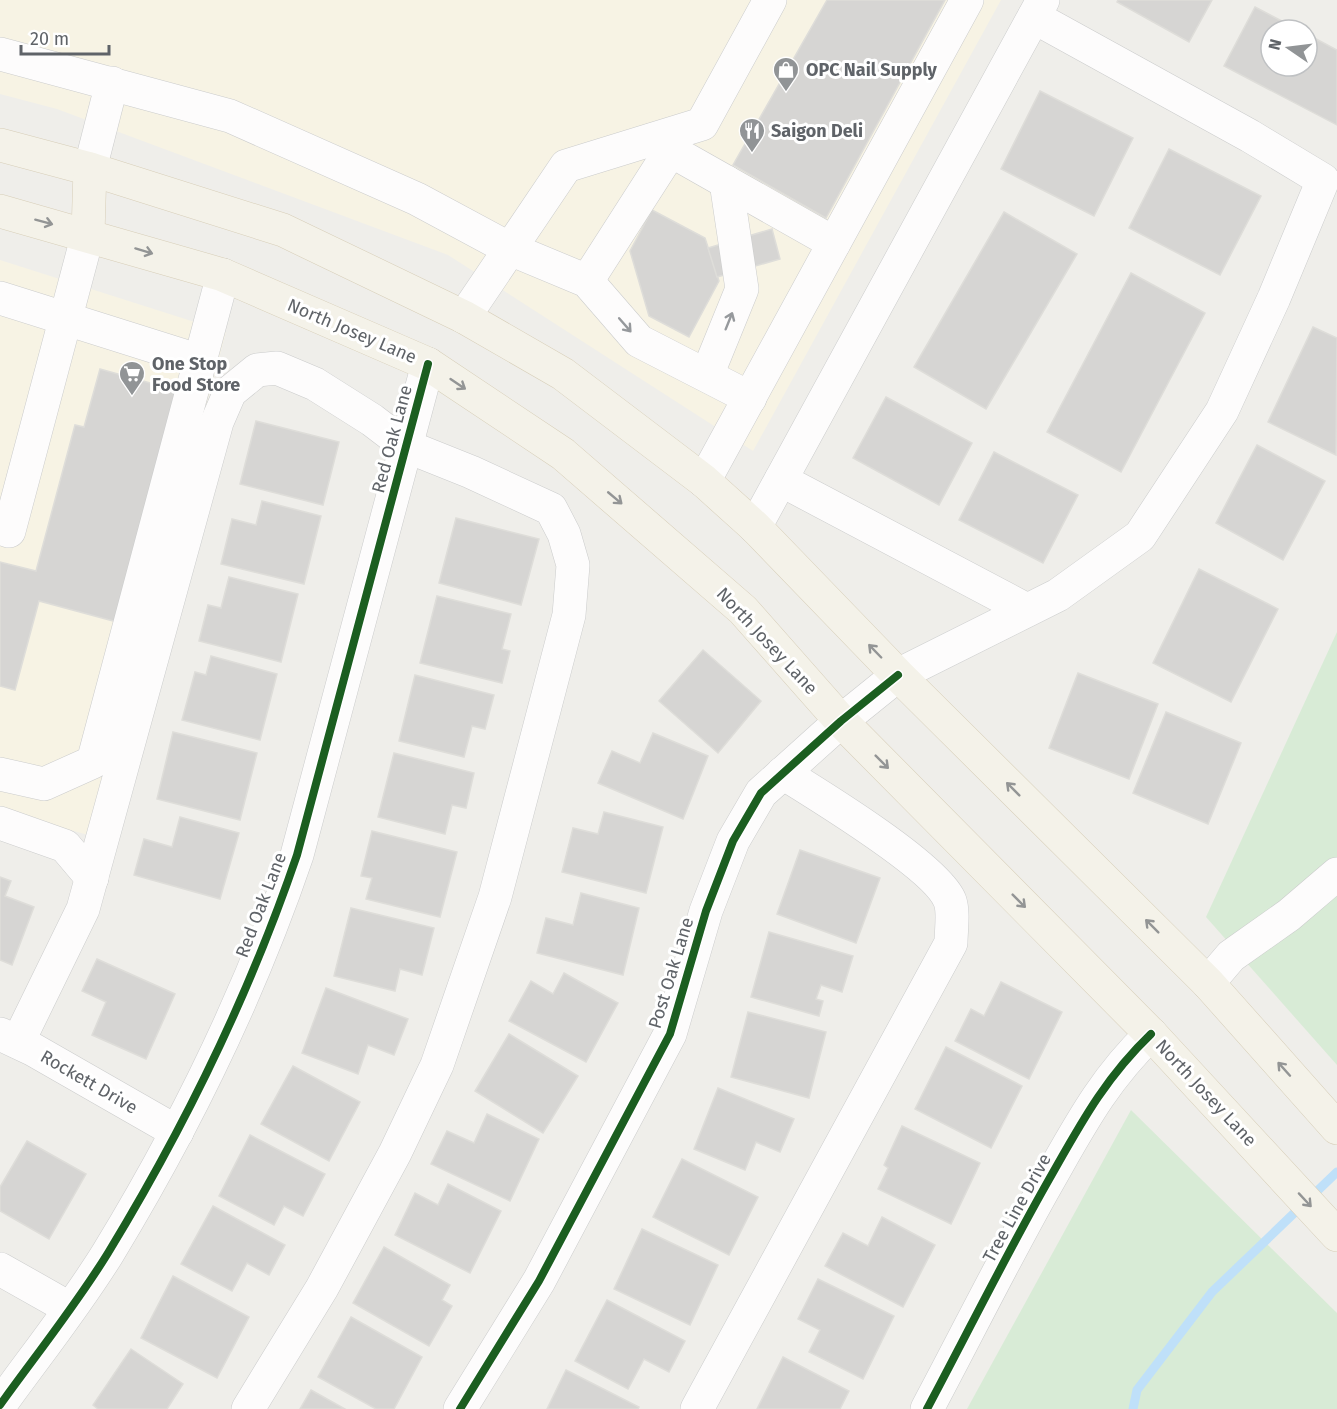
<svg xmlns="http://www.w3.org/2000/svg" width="1337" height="1409" viewBox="0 0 1337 1409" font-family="'Fira Sans',sans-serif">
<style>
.commercial{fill:#f7f3e4}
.green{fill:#d8ebd6}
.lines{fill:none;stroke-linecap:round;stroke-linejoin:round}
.stream{stroke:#bfe0f9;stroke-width:9}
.building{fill:#d6d5d3;stroke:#deddd9;stroke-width:1.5}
.minor-casing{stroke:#cbcccc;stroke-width:34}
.major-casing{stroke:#d7ceb8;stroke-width:34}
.minor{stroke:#fdfcfc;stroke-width:33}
.major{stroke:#f4f2e9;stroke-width:33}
.cycleway-casing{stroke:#fff;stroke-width:11}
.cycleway{stroke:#1b5e20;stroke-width:8}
.oneway{stroke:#939595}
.oneway2{stroke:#96999c}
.labels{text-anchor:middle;stroke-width:6;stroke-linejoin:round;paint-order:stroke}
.poi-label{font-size:18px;font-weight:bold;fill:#5f6368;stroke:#fff;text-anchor:start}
.street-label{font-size:18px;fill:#5f6368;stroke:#fff}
</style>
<rect width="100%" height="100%" fill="#efeeea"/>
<g class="commercial">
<polygon points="0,0 1001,0 753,451 448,255 57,109 0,94"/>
<polygon points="0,260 226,332 92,836 0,811"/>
</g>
<g class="green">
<polygon points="1337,632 1337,1065 1206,917"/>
<polygon points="1131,1110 1337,1313 1337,1409 967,1409"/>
</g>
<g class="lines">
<polyline class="stream" points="1133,1409 1137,1390 1212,1292 1337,1172"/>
</g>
<g class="building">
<polygon points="827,0 945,0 826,218 733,165"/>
<polygon points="1118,0 1212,0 1189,42 1117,2"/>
<polygon points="1255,7 1299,30 1271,30 1271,66 1307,66 1307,34 1337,50 1337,125 1224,66"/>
<polygon points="1040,91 1133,138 1094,216 1001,169"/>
<polygon points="1169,149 1261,196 1220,275 1129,228"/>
<polygon points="652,210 705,238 719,281 689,337 649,316 630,251"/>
<polygon points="1004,212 1077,254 986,409 914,367"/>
<polygon points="772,229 780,259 717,277 708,248"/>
<polygon points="1131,273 1205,313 1121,472 1047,432"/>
<polygon points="1313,327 1337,338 1336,455 1268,422"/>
<polygon points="100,369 179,391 117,622 39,601 15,690 0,686 0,562 36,571 75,425 84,427"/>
<polygon points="886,397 972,443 939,505 853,458"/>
<polygon points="256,421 339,442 323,505 240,484"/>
<polygon points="1257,445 1325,481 1283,560 1216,523"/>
<polygon points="994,452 1078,495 1043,563 959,520"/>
<polygon points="262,501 321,516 304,584 221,564 232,519 256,525"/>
<polygon points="456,518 539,539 521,605 439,583"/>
<polygon points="1199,569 1278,609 1231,702 1153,663"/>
<polygon points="229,577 298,594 281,662 199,641 208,605 221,608"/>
<polygon points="437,596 511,614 502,649 510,651 502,683 420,663"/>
<polygon points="703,650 761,701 718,753 659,701"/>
<polygon points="211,656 277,674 260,740 182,720 195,672 206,675"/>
<polygon points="1078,673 1158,704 1129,779 1049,748"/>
<polygon points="415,675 494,695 485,729 472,726 464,757 399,741"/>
<polygon points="1166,712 1241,743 1208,824 1133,793"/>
<polygon points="173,732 257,753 240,820 157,799"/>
<polygon points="653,733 708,756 683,819 598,783 612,751 640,763"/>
<polygon points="394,753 474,773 466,808 452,805 445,834 378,817"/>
<polygon points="604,812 663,827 646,893 562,872 573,828 598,834"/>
<polygon points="180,817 239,833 220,899 134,875 144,839 172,847"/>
<polygon points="372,831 457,852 440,917 366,899 372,878 361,876"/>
<polygon points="800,850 880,878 856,943 777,914"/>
<polygon points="0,877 11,881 5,896 34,907 12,965 0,960"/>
<polygon points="581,893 639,908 623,975 537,953 546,918 573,925"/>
<polygon points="351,908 434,928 422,975 400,969 395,991 334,976"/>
<polygon points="769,932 853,956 842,992 821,985 816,999 823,1001 819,1016 751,997"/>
<polygon points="97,959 175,994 146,1059 92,1035 106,1002 82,991"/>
<polygon points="564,973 618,1003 586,1062 509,1021 531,981 553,994"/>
<polygon points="1001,982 1062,1012 1029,1079 955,1041 971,1009 984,1016"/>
<polygon points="326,988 408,1019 394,1055 368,1045 358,1074 302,1053"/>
<polygon points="748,1012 826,1032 809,1098 731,1077"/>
<polygon points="509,1034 578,1076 543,1133 475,1091"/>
<polygon points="946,1047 1022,1086 991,1148 915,1109"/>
<polygon points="293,1066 360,1102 329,1161 261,1124"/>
<polygon points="718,1088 794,1119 780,1152 756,1142 745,1170 694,1149"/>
<polygon points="487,1114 539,1139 510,1201 431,1164 447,1131 474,1143"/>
<polygon points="902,1126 980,1163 951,1224 878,1189 888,1168 884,1165"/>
<polygon points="250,1135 325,1174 303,1216 284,1206 274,1225 219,1196"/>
<polygon points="27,1141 86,1174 49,1239 0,1211 0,1187"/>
<polygon points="682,1159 758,1197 729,1255 653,1217"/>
<polygon points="448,1184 501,1211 470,1273 395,1235 415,1193 438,1205"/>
<polygon points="213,1206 285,1245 269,1275 247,1263 232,1291 181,1264"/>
<polygon points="882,1217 935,1245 903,1307 825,1266 843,1233 868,1246"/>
<polygon points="642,1229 718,1265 690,1325 614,1289"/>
<polygon points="384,1247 450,1285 442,1300 452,1306 429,1346 353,1303"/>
<polygon points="173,1276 249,1317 217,1378 141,1338"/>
<polygon points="818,1279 894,1316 863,1379 809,1352 820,1330 798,1319"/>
<polygon points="607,1300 685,1341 669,1372 644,1359 628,1389 575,1361"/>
<polygon points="351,1317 422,1357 394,1409 376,1409 318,1377"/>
<polygon points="131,1349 183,1384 167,1409 98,1409 93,1405"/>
<polygon points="783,1357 849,1391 840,1409 757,1409"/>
<polygon points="566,1370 639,1407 638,1409 547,1409"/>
<polygon points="311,1390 345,1409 300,1409"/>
</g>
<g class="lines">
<defs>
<g id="minor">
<polyline points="0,54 230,116 417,199 510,249 587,281 639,341 750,398"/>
<polyline points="652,140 834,243"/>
<polyline points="90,169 112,83"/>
<polyline points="587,281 671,150"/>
<polyline points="0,298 200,361"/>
<polyline points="464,317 566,166 702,124 770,0"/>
<polyline points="707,375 742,289 726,182"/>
<polyline points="781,480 1027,610"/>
<polyline points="704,481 967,0"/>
<polyline points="755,527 1043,0"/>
<polyline points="0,528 9,531 88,234"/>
<polyline points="0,774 44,784 93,762 223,275"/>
<polyline points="0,823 65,846 92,878"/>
<polyline points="1208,983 1231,956 1289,915 1337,874"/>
<polyline points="0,1034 32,1049 177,1132"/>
<polyline points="18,1042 83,909 217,422 230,392 257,370 277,368 315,384 372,420 406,446 471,472 551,509 564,534 573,565 569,615 495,897 437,1065 395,1153 322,1288 248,1409"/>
<polyline points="0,1269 69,1308"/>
<path d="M 0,1405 C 36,1355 76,1305 108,1253 C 184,1128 250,993 297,855 L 428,364"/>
<polyline points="460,1409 539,1281 670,1034 706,911 733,841 761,793 841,721 898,675 1058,595 1140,536 1222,411 1274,298 1323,180 1250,136 1034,17"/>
<path d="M 697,1409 L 951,943 C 951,931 954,912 950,901 C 938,868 817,794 783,773"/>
<path d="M 927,1409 C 967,1334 1005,1257 1047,1183 C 1079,1127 1103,1080 1151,1034"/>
</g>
<g id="major">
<polyline points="0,145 90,169 283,230 464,317 563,374 704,481 755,527 898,675 1208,983 1337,1128"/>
<polyline points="0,211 223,275 428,364 563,454 743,610 841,721 1151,1034 1337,1235"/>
<polyline points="88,234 90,169"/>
</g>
</defs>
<use href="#minor" class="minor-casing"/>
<use href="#major" class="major-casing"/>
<use href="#minor" class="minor"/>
<use href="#major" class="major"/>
<defs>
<g id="cycleway">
<path d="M 0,1405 C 36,1355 76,1305 108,1253 C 184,1128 250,993 297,855 L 428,364"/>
<polyline points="460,1409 539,1281 670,1034 706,911 733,841 761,793 841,721 898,675"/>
<path d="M 927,1409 C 967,1334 1005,1257 1047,1183 C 1079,1127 1103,1080 1151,1034"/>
</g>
</defs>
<use href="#cycleway" class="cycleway-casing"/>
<use href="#cycleway" class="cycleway"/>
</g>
<defs><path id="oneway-shaft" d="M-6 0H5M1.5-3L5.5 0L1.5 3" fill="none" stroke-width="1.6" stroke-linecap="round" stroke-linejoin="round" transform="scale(1.5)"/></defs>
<g class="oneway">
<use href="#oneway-shaft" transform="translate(44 222) rotate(15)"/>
<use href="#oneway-shaft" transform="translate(144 251) rotate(17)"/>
<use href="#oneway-shaft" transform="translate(458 384) rotate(34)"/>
<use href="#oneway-shaft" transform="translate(615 498) rotate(40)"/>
<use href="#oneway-shaft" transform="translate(875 651) rotate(-134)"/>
<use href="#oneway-shaft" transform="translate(882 762) rotate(45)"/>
<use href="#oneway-shaft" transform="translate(1013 789) rotate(-135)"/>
<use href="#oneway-shaft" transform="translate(1019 901) rotate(45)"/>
<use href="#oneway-shaft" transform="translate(1152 926) rotate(-135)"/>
<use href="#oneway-shaft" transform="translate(1284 1069) rotate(-132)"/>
<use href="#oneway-shaft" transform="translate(1305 1200) rotate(47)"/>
</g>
<g class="oneway2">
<use href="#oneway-shaft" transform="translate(729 321) rotate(-68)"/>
<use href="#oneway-shaft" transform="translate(625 325) rotate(49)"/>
</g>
<defs>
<symbol id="shop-pin" viewBox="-11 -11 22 30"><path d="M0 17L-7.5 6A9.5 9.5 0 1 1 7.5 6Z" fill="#919496" stroke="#fff"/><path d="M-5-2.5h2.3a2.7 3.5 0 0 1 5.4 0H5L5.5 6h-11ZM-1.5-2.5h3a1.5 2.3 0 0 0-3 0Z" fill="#fff"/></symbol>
<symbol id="restaurant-pin" viewBox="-11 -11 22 30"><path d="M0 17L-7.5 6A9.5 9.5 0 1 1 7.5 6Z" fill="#919496" stroke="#fff"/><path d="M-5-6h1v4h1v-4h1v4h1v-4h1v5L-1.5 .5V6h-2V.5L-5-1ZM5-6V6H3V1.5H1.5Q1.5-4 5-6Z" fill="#fff"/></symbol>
<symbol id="supermarket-pin" viewBox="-11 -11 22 30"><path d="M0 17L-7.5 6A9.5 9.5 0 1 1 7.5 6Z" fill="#919496" stroke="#fff"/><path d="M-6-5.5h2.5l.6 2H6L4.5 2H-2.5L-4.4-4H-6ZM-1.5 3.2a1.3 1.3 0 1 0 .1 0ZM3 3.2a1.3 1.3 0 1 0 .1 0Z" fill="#fff"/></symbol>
</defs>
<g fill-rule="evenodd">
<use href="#shop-pin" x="771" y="55" width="30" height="40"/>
<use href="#restaurant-pin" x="737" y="116" width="30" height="40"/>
<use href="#supermarket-pin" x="117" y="359" width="30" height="40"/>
</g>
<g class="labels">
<g class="poi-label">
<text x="806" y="76">OPC Nail Supply</text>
<text x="771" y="137">Saigon Deli</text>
<text x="152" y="370">One Stop<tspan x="152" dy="21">Food Store</tspan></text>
</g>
<g class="street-label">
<text transform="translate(352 331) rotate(23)" y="6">North Josey Lane</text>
<text transform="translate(392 439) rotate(-75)" y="6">Red Oak Lane</text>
<text transform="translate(767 641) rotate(47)" y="6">North Josey Lane</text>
<text transform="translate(261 905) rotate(-69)" y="6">Red Oak Lane</text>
<text transform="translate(671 973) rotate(-73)" y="6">Post Oak Lane</text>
<text transform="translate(89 1082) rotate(30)" y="6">Rockett Drive</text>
<text transform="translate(1206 1093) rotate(47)" y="6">North Josey Lane</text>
<text transform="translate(1017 1208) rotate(-61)" y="6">Tree Line Drive</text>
</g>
</g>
<g transform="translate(1289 48) rotate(284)"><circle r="28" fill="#ffffff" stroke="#bfc1c3" stroke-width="1.5"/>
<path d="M0-4.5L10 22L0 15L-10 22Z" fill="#919496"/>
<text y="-9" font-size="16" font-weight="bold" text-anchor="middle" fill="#5f6368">N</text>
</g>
<path d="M21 45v9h88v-9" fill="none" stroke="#5f6368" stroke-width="3"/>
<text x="30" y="45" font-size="18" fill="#5f6368" stroke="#ffffff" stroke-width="4.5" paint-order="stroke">20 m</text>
</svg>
